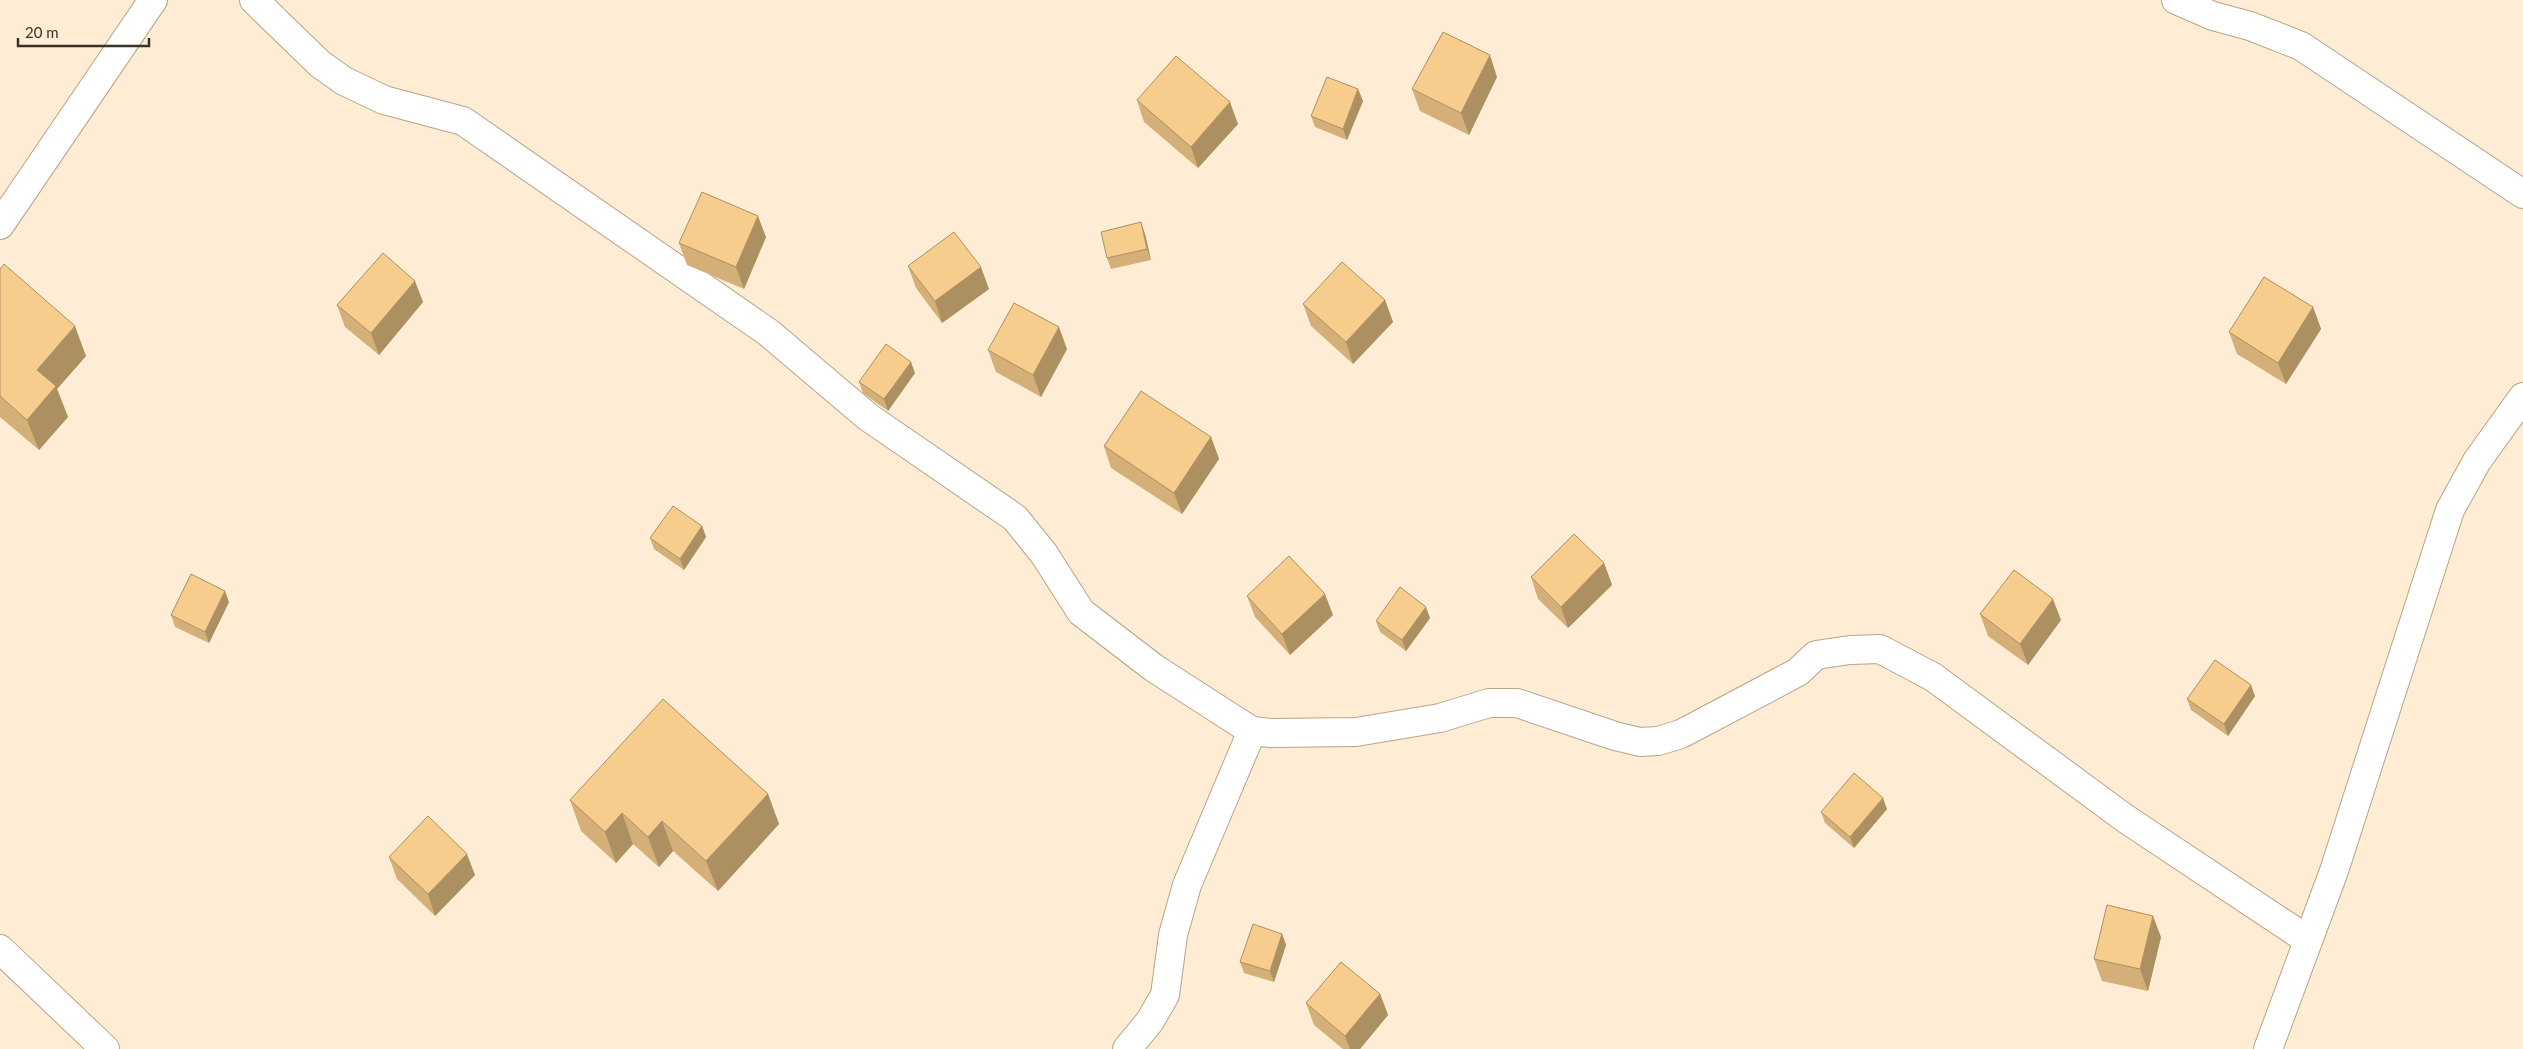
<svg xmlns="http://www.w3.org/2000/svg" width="2523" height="1049" viewBox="0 0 2523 1049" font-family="Lato,sans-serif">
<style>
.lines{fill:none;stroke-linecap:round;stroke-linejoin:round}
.minor-casing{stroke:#b8a487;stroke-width:30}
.minor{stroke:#fff;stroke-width:28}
.wall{fill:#d4b078}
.shaded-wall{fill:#ac9062}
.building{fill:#f6cd8c;stroke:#ac9062}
</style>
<rect width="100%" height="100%" fill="#feedd4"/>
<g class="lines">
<defs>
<g id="minor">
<polyline points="254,0 320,64 344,81 384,100 463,121 769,333 868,417 1015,518 1044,554 1081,612 1154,668 1252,731 1187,885 1173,935 1165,995 1150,1021 1127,1049"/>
<polyline points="2176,0 2213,16 2250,26 2301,46 2523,194"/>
<polyline points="0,225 153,0"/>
<polyline points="1252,731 1271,733 1356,732 1440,718 1489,703 1517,703 1615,736 1640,742 1658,741 1681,734 1798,672 1816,655 1850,650 1880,649 1933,677 2126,819 2308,940"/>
<polyline points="0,949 105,1049"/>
<polyline points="2268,1049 2334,871 2450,510 2477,461 2523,397"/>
</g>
</defs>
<use href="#minor" class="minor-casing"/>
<use href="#minor" class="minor"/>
</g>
<g class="wall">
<polygon points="1497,77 1469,135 1420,111 1412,89"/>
<polygon points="1358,89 1363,101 1347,140 1315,127 1311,116"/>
<polygon points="1137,100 1238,124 1198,168 1144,122"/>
<polygon points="1145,234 1151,260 1111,269 1107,258"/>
<polygon points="766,237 744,289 687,265 679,243"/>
<polygon points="908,266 989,289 942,323 916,288"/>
<polygon points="0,269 86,356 57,389 68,417 39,450 0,417"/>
<polygon points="1385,300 1393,322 1353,364 1311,326 1303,304"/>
<polygon points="423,302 379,355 345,327 337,305"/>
<polygon points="2313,307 2321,329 2286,384 2237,354 2229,332"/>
<polygon points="1067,349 1041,397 996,372 988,350"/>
<polygon points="915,373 888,411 863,393 859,382"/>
<polygon points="1211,437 1219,459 1182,514 1111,468 1104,446"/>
<polygon points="702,526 706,537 684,570 654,549 650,538"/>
<polygon points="1604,563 1612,585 1568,628 1538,599 1531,577"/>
<polygon points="1247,596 1333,615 1290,655 1255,617"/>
<polygon points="229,602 209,643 175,627 171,615"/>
<polygon points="1980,614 2061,620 2028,665 1988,636"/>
<polygon points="1430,618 1406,651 1380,632 1376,621"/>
<polygon points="2255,696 2228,736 2191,710 2187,699"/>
<polygon points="768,794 779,824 718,891 673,851 659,867 633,844 616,863 581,831 570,800"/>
<polygon points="1887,809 1854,848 1825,823 1821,812"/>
<polygon points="389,857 475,875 435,916 397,879"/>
<polygon points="1282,934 1286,945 1274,982 1244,973 1240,962"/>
<polygon points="2161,937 2148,991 2102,981 2094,959"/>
<polygon points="1380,994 1388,1015 1360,1049 1343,1049 1314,1025 1306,1003"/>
</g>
<g class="shaded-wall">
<polygon points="1490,55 1497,77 1469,135 1461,113"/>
<polygon points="1358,89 1363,101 1347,140 1343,129"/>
<polygon points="1230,102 1238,124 1198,168 1191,147"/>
<polygon points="758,216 766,237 744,289 736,267"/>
<polygon points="1141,222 1145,234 1151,260 1147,249"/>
<polygon points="981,267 989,289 942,323 935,301"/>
<polygon points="415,281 423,302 379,355 371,333"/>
<polygon points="1385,300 1393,322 1353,364 1346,342"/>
<polygon points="2313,307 2321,329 2286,384 2278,363"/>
<polygon points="75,326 86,356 57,389 68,417 39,450 27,420 37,370"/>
<polygon points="1059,327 1067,349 1041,397 1033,375"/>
<polygon points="911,362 915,373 888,411 884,399"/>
<polygon points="1211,437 1219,459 1182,514 1174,493"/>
<polygon points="702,526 706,537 684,570 680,559"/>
<polygon points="1604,563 1612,585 1568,628 1561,607"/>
<polygon points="225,591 229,602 209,643 205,632"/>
<polygon points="1325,594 1333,615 1290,655 1282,634"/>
<polygon points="2053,599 2061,620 2028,665 2020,644"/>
<polygon points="1426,607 1430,618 1406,651 1402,640"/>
<polygon points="2251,685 2255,696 2228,736 2224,724"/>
<polygon points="768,794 779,824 718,891 706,861"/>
<polygon points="1883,798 1887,809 1854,848 1850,837"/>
<polygon points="622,813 633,844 616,863 605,832"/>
<polygon points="662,821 673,851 659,867 648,837"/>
<polygon points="467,854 475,875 435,916 428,894"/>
<polygon points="2153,916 2161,937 2148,991 2140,969"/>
<polygon points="1282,934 1286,945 1274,982 1270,971"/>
<polygon points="1380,994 1388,1015 1360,1049 1350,1049 1345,1036"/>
</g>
<g class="building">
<polygon points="1443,32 1490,55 1461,113 1412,89"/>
<polygon points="1176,56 1230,102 1191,147 1137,100"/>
<polygon points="1327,77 1358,89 1343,129 1311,116"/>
<polygon points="702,192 758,216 736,267 679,243"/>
<polygon points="1141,222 1147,249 1107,258 1101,232"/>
<polygon points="954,232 981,267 935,301 908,266"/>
<polygon points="383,253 415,281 371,333 337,305"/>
<polygon points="1342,262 1385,300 1346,342 1303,304"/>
<polygon points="4,264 75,326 37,370 56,386 27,420 0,396 0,269"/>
<polygon points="2264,277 2313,307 2278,363 2229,332"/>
<polygon points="1014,303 1059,327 1033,375 988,350"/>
<polygon points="886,344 911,362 884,399 859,382"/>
<polygon points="1141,391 1211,437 1174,493 1104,446"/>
<polygon points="673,506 702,526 680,559 650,538"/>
<polygon points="1574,534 1604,563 1561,607 1531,577"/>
<polygon points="1289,556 1325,594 1282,634 1247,596"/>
<polygon points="2014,570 2053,599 2020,644 1980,614"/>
<polygon points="191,574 225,591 205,632 171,615"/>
<polygon points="1400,587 1426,607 1402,640 1376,621"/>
<polygon points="2215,660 2251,685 2224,724 2187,699"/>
<polygon points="663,699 768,794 706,861 662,821 648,837 622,813 605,832 570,800"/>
<polygon points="1854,773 1883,798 1850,837 1821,812"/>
<polygon points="428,816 467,854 428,894 389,857"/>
<polygon points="2107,905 2153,916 2140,969 2094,959"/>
<polygon points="1253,924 1282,934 1270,971 1240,962"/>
<polygon points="1341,962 1380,994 1345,1036 1306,1003"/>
</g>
<path d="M18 38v8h131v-8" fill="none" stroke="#3a3226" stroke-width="2.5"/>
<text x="25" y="38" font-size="15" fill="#3a3226" stroke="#feedd4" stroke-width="4" paint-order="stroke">20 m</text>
</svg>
